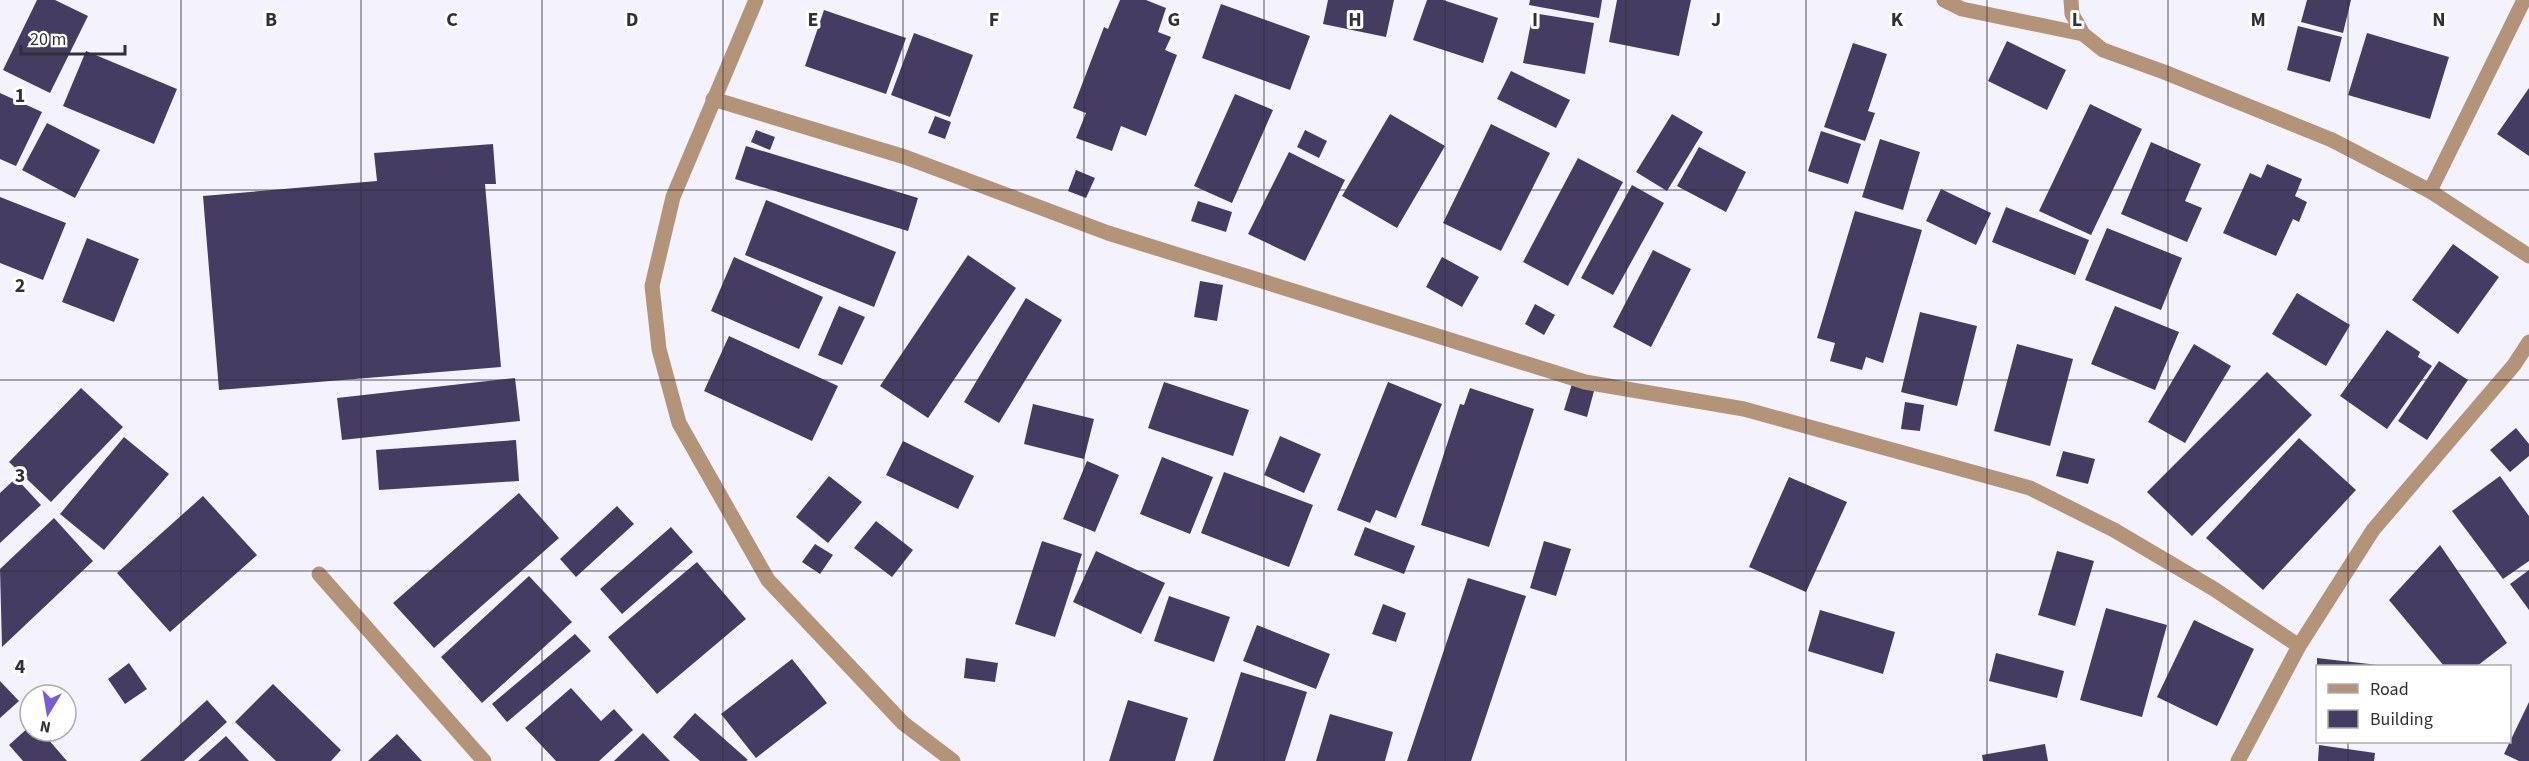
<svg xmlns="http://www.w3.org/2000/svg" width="2529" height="761" viewBox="0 0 2529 761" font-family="'Source Sans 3',sans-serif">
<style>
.building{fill:#453d61}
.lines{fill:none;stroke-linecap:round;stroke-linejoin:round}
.minor{stroke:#b49479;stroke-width:15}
.grid{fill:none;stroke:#312f38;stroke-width:1.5;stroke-opacity:0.55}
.grid-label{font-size:20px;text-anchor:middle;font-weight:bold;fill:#312f38;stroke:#fff;stroke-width:6;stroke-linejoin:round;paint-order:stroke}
</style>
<rect width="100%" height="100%" fill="#f4f2fc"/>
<g class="building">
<polygon points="37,0 55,0 88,16 50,93 3,70"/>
<polygon points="1120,0 1146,0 1166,8 1158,32 1171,37 1165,50 1177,55 1146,136 1121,126 1112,151 1076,138 1086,113 1073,108 1104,27 1108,29"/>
<polygon points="1328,0 1394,0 1386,37 1323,24"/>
<polygon points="1427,0 1443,0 1498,18 1483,63 1413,40"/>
<polygon points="1530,0 1602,0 1599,18 1529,5"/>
<polygon points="1617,0 1691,0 1679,56 1609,42"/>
<polygon points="2307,0 2351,0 2343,33 2301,22"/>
<polygon points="1221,4 1310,36 1290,90 1202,58"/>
<polygon points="824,10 906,38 886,94 805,66"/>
<polygon points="1533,13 1594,23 1585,74 1523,63"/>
<polygon points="2298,26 2342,37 2330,82 2287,70"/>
<polygon points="914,33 973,55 950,117 891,95"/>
<polygon points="2367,33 2449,57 2430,119 2348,95"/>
<polygon points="2007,41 2066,70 2047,110 1988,81"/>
<polygon points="1853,43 1887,54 1868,111 1875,113 1865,141 1824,127"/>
<polygon points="86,51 177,89 154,144 63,106"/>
<polygon points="1511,71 1570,100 1556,128 1497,99"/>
<polygon points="2529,88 2529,156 2497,134"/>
<polygon points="0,93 42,112 16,166 0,159"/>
<polygon points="1235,94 1273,110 1232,203 1194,186"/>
<polygon points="2090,104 2142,129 2091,235 2039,211"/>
<polygon points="1390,114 1445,146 1397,228 1342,196"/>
<polygon points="1672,114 1703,132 1667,191 1636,172"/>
<polygon points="935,116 951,122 945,139 928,133"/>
<polygon points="47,123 100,150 75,198 22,170"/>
<polygon points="1491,124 1550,153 1501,251 1443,223"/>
<polygon points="756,130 775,137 770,150 751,142"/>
<polygon points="1305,130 1327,141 1319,158 1297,147"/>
<polygon points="1821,131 1861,144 1848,184 1808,171"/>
<polygon points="1880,139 1920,152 1903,210 1862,197"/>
<polygon points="2151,142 2201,164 2185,201 2202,208 2187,242 2121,214"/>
<polygon points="493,144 496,184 485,184 501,367 219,390 203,196 377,181 374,153"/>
<polygon points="746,146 918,198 908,231 735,179"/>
<polygon points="1699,147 1746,172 1726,212 1677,186"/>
<polygon points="1289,152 1345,180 1305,261 1248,234"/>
<polygon points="1578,158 1623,182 1568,286 1523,262"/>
<polygon points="2267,164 2302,179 2295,196 2307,202 2299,222 2293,219 2276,256 2223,233 2250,173 2261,178"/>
<polygon points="1076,170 1095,178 1086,198 1068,191"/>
<polygon points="1632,185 1664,203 1613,295 1581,278"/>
<polygon points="1941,189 1991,213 1976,245 1926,221"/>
<polygon points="0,197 66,223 43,280 0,263"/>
<polygon points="766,200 896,252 874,307 745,255"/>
<polygon points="1198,201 1232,212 1226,232 1191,221"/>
<polygon points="2006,207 2089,240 2075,275 1992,242"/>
<polygon points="1855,211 1922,230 1883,363 1866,357 1862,370 1830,361 1835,343 1817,338"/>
<polygon points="2107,228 2182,258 2161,310 2085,280"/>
<polygon points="87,238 139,259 114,322 62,302"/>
<polygon points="2453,244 2499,277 2458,334 2412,300"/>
<polygon points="1653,250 1691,269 1651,347 1613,327"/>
<polygon points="968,255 1016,288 928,418 880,386"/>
<polygon points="734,257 823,297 799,349 711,311"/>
<polygon points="1442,257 1479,277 1462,307 1426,287"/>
<polygon points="1200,281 1223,285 1217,321 1194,317"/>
<polygon points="2297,293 2350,325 2326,366 2272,334"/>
<polygon points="1026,298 1062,320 999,423 964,402"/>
<polygon points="1535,304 1555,315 1544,335 1525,324"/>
<polygon points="839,306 865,317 842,365 818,355"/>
<polygon points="2115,306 2179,332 2155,390 2091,364"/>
<polygon points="1920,312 1977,326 1957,406 1901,392"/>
<polygon points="2387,330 2420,352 2418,357 2432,366 2387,429 2340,396"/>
<polygon points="729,336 838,386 812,441 704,391"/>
<polygon points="2017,344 2073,359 2050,446 1994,431"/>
<polygon points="2194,344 2231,366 2185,443 2148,422"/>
<polygon points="2439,361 2468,380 2427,440 2398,421"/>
<polygon points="2267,372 2312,415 2192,536 2147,492"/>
<polygon points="515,378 520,421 342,440 337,398"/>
<polygon points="1164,382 1249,410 1233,456 1148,428"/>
<polygon points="1388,382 1442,404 1396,518 1376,510 1370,523 1337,510"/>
<polygon points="1572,384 1594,391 1587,417 1564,410"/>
<polygon points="81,388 123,427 51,502 9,462"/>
<polygon points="1470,388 1534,409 1489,547 1421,525 1460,404 1464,405"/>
<polygon points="1905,402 1924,405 1920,431 1901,429"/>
<polygon points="1033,404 1094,419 1084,459 1024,444"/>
<polygon points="2516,428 2529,444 2529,456 2510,472 2490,450"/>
<polygon points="1280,436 1321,454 1304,493 1264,475"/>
<polygon points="124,437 169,474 104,550 60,514"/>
<polygon points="2299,438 2356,490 2263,590 2206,538"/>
<polygon points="516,440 519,481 379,490 376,450"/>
<polygon points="903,441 974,476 958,509 886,475"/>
<polygon points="2063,451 2095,459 2088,484 2056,476"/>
<polygon points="1162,457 1213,477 1190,534 1140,514"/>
<polygon points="1087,461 1119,475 1095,532 1063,519"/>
<polygon points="1224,472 1313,505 1289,567 1201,533"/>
<polygon points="829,476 862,502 828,543 796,517"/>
<polygon points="2500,476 2529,516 2529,561 2503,579 2452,511"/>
<polygon points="1789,477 1847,502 1806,592 1749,567"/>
<polygon points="16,478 41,505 0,543 0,493"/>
<polygon points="519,493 559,538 434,648 393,603"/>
<polygon points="203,496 257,555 170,632 117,573"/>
<polygon points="617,506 634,524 576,577 560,559"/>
<polygon points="54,518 93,561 2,647 0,569"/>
<polygon points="876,521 913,550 892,577 854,548"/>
<polygon points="671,527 693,552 622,614 600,589"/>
<polygon points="1365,527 1415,546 1404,574 1354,555"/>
<polygon points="1042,541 1082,554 1055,637 1015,624"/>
<polygon points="1544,541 1571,549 1556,596 1530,588"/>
<polygon points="815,544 833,555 820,574 802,562"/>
<polygon points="2440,545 2507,643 2477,666 2444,666 2389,600"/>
<polygon points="1096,551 1165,583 1141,634 1073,602"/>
<polygon points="2057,551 2094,561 2075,626 2038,615"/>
<polygon points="697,562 746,619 657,694 608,637"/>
<polygon points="2529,570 2529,610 2510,584"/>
<polygon points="529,576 572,622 482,703 441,657"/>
<polygon points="1468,578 1526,596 1471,761 1407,761"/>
<polygon points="1169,596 1230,617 1214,662 1154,641"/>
<polygon points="1383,604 1406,613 1396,642 1372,634"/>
<polygon points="2106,608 2167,625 2142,717 2080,700"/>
<polygon points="1820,610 1895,632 1883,674 1808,651"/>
<polygon points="2194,620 2254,649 2217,726 2157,697"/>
<polygon points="1257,625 1330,654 1316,689 1243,661"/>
<polygon points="575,634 591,651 507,722 492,704"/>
<polygon points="1996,653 2064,671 2057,698 1989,681"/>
<polygon points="966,658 998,663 995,682 964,678"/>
<polygon points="2317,658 2378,665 2378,666 2317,666"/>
<polygon points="792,659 827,703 756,758 721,714"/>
<polygon points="129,663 147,689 125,704 108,679"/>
<polygon points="1241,672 1307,692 1285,761 1213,761"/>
<polygon points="0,681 19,701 0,718"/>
<polygon points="273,684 341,750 331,761 276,761 235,722"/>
<polygon points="571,688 601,721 614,709 633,730 599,761 556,761 525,728"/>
<polygon points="207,700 227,722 184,761 140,761"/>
<polygon points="1128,700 1188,718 1175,761 1109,761"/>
<polygon points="2529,702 2529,761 2519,761 2504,754"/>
<polygon points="695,713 748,760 746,761 700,761 673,737"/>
<polygon points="1330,714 1393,732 1385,761 1316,761"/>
<polygon points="30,726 30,731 41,731 67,761 23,761 9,745"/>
<polygon points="643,733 670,761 614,761"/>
<polygon points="397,734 422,761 368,761"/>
<polygon points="226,736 249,761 198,761"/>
<polygon points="2045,744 2048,761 1983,761 1982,755"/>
<polygon points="2319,745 2375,753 2374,761 2318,761"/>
</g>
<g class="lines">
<g class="minor">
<polyline points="756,0 673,197 652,286 659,349 679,423 768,580 903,723 953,761"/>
<polyline points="1944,0 1962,9 2083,34"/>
<polyline points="2071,0 2072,14 2083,34 2103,50 2164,72 2332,140 2430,191 2529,256"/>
<polyline points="713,99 905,157 1108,233 1585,382 1744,409 2030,488 2114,530 2214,589 2299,646"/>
<polyline points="2430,191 2524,0"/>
<polyline points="319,574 484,761"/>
<polyline points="2238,761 2299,646 2373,530 2514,365 2529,342"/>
</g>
</g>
<path class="grid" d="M 181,0 L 181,761M 361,0 L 361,761M 542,0 L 542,761M 723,0 L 723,761M 903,0 L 903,761M 1084,0 L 1084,761M 1264,0 L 1264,761M 1445,0 L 1445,761M 1626,0 L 1626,761M 1806,0 L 1806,761M 1987,0 L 1987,761M 2168,0 L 2168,761M 2348,0 L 2348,666M 0,190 L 2529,190M 0,380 L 2529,380M 0,571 L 2529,571M 2348,742 L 2348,761"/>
<g class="grid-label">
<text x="271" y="26">B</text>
<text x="452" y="26">C</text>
<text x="632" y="26">D</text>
<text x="813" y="26">E</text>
<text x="994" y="26">F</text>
<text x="1174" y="26">G</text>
<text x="1355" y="26">H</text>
<text x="1535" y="26">I</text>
<text x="1716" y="26">J</text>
<text x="1897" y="26">K</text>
<text x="2077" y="26">L</text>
<text x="2258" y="26">M</text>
<text x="2439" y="26">N</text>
<text x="20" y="102">1</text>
<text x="20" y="292">2</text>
<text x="20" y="482">3</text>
<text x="20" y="673">4</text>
</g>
<rect x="2316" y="665" width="195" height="78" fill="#ffffff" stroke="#adacaf" stroke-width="1.5"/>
<rect x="2328" y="684" width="30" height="9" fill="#b49479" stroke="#adacaf" stroke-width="1.5"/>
<text x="2370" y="695" font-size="18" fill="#312f38">Road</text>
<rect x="2328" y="710" width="30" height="18" fill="#453d61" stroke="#adacaf" stroke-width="1.5"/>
<text x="2370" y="725" font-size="18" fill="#312f38">Building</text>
<g transform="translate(48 713) rotate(191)"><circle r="28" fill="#ffffff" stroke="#adacaf" stroke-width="1.5"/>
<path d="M0-4.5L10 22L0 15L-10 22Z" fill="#7d5ad4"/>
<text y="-9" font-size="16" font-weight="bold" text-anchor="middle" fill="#312f38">N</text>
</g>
<path d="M21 45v9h104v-9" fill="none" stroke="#312f38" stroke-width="3"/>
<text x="30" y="45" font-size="18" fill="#312f38" stroke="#ffffff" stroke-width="4.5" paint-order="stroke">20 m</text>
</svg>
